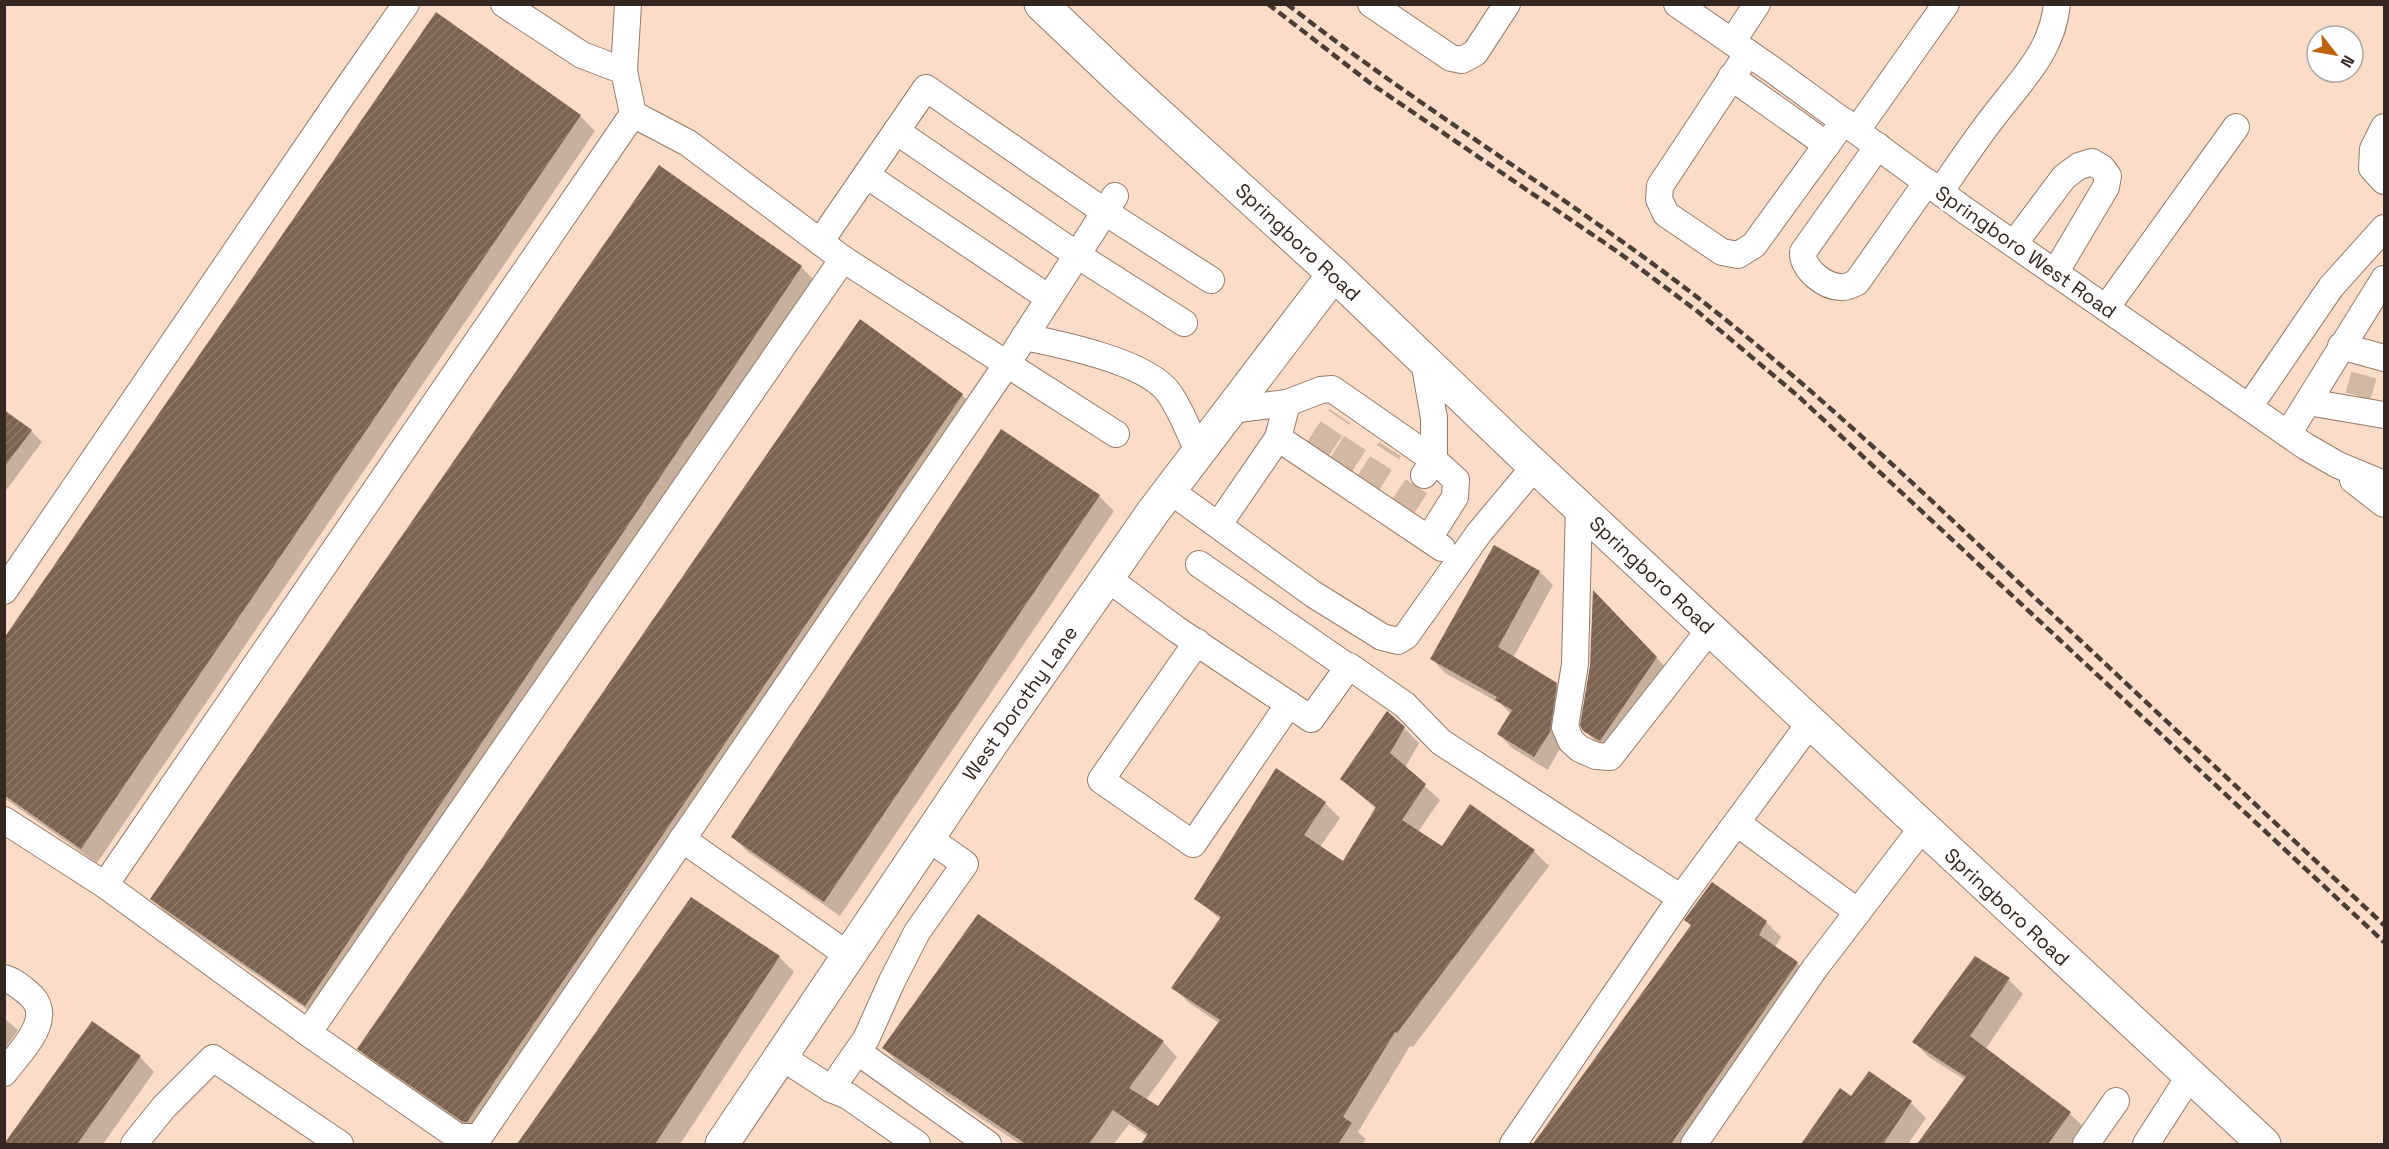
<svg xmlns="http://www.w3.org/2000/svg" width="2389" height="1149" viewBox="0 0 2389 1149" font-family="'Space Grotesk',sans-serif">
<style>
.shadow{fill:#0003}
.building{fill:url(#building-hatch)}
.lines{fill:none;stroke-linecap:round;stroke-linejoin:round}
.minor-tunnel{stroke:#d3b8a6;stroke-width:26;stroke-dasharray:26 13;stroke-linecap:butt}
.minor-casing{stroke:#967a68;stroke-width:28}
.major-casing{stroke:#967a68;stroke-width:35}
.minor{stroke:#fff;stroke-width:26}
.major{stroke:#fff;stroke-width:33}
.rail{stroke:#4c3d35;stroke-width:4.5;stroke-dasharray:9 4.5;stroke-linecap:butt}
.labels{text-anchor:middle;stroke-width:6;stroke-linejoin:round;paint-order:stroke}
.street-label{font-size:20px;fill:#332720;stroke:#fff}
</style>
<defs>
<pattern id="building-hatch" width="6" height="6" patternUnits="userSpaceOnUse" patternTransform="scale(1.5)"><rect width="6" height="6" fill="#7c6250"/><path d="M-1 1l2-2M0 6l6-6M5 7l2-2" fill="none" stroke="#8e796b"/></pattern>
</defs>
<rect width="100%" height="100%" fill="#fbdcc8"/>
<g class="shadow">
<polygon points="437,14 580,116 595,131 97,863 4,798 4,641"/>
<polygon points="801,267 816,282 321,1019 167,914 152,899"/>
<polygon points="962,395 977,410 479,1136 374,1064 359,1049"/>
<polygon points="4,412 31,431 42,442 4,493"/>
<polygon points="1099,496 1114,511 840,916 748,852 733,837"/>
<polygon points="1540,572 1553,585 1513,658 1556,684 1570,698 1564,741 1548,770 1512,748 1499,734 1511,714 1501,704 1445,673 1432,659"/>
<polygon points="1608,607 1671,673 1615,755 1600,746 1584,730"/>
<polygon points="1404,728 1419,743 1405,768 1440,800 1418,832 1442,848 1534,851 1549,866 1413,1047 1410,1046 1358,1132 1366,1139 1362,1144 1143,1144 1148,1137 1129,1124 1114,1144 1020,1144 898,1063 884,1048 1163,1042 1177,1057 1146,1100 1159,1108 1220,1024 1188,1002 1173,987 1221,920 1196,899 1276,770 1325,803 1340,818 1320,847 1343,864 1376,809 1342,779"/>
<polygon points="692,899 779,957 794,972 680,1144 518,1144"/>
<polygon points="1686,920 1766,922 1781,937 1775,947 1797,963 1812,978 1696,1144 1535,1144 1692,926"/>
<polygon points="2009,980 2023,994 1985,1050 2070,1114 2085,1128 2073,1144 1919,1144 1965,1080 1929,1057 1914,1042"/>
<polygon points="4,1018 18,1030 4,1050"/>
<polygon points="92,1023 140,1057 154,1072 103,1144 5,1144"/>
<polygon points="1869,1073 1911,1103 1926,1118 1908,1144 1803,1144 1840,1090 1852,1098"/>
</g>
<g class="building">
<polygon points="436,12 581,115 81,849 4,795 4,638"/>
<polygon points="659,165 802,266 305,1006 150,899"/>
<polygon points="860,319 963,394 467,1122 463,1122 357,1049"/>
<polygon points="4,410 32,430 4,467"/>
<polygon points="1001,429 1100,495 824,902 731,837"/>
<polygon points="1494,545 1540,571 1498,647 1557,683 1550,732 1534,757 1497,734 1512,710 1495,700 1497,697 1430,659"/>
<polygon points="1593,590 1657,657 1600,741 1583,731 1580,725 1590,666"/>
<polygon points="1387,711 1405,727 1390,753 1426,784 1402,820 1442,846 1470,804 1535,850 1397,1033 1395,1032 1343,1117 1352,1123 1338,1144 1141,1144 1148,1134 1113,1110 1089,1144 1026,1144 882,1048 978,914 1164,1041 1129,1088 1158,1106 1220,1020 1171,988 1221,917 1194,899 1276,768 1326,802 1304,835 1343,861 1376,807 1340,779"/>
<polygon points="1712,882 1767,921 1759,935 1798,962 1671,1144 1533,1144 1691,925 1684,920"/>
<polygon points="691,897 780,956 655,1144 517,1144"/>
<polygon points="1975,956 2010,978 1970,1036 2071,1112 2048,1144 1917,1144 1966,1077 1912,1042"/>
<polygon points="92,1021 141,1056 77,1144 4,1144"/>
<polygon points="1869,1071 1912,1101 1883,1144 1801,1144 1840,1088 1851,1096"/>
</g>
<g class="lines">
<g class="minor-tunnel">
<polyline points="2358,396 2364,375"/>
<polyline points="1317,450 1340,416"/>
<polyline points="1341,465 1362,432"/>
<polyline points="1367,485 1390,449"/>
<polyline points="1402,508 1424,475"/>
</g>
<defs>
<g id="minor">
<polyline points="504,4 582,55 624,71"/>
<polyline points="628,4 624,71 633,114 105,885 308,1033 843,259"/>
<polyline points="1371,4 1451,58 1462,60 1475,53 1507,4"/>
<polyline points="1677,4 1773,70 1966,211 2305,446 2338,465 2384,484"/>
<polyline points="1732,42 1757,4"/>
<polyline points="1748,53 1660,186 1659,199 1666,214 1722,252 1738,255 1754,245 1844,121"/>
<polyline points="1731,77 1827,145"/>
<polyline points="633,114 688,143 843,259 1116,434"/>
<polyline points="2384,127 2373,149 2372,168 2384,181"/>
<polyline points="1857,130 1946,4"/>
<polyline points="896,131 1077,255 1184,323"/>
<path d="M 1878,146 L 1803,252 C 1802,269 1825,288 1843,287 C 1848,287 1853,284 1857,282 L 1927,182"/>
<polyline points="866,175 1049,298"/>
<path d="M 1940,192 C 1958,166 1975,140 1994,116 C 2022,79 2052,52 2057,4"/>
<polyline points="820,242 926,88 1105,212 1211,280"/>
<polyline points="2014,244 2064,177 2079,166 2092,162 2102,168 2108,176 2106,187 2055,273"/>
<polyline points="2106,308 2236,127"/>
<path d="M 1024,337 C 1060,344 1147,362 1169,393 C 1181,410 1189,432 1198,451"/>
<polyline points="2341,346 2384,358"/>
<polyline points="2308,402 2384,415"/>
<polyline points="1287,403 1278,438 1442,548"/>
<polyline points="2249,407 2331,287 2384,228"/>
<polyline points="1230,410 1287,403 1321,390 1332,389 1434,460 1456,480 1455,497 1429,538"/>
<polyline points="2288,434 2384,279"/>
<polyline points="1424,475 1434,460 1434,418 1424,361"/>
<polyline points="2353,480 2384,504"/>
<polyline points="1169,490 1313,594 1382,637 1398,641 1406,636 1479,533 1535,466"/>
<polyline points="1579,506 1575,664 1565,727 1571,741 1580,749 1596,756 1610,757 1710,629"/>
<polyline points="1219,524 1278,438"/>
<polyline points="1199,564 1348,667"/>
<polyline points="1107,578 1176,629 1311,719 1349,666 1405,705 1441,742 1681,898 1810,723"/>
<polyline points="4,591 339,100 406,4"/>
<polyline points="1197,642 1101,780 1193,844 1289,704"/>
<polyline points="4,820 105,885"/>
<polyline points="1737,823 1858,912"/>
<polyline points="682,839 848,955"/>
<path d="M 4,978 C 14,981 21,987 28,993 C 58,1017 20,1051 4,1073"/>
<polyline points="308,1033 458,1137 479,1137 1007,364 1115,196"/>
<polyline points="858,1052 988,1144"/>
<polyline points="780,1056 831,1089 866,1039 892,981 917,932 965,864 928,838"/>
<polyline points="831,1089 848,1096 917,1144"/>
<polyline points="134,1144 164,1107 213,1058 340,1144"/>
<polyline points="1513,1144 1681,898"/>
<polyline points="1694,1144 1815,968 1922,828"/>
<polyline points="2086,1144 2116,1101"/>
<polyline points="2146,1144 2189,1077"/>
</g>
<g id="major">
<polyline points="1041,4 1124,83 1334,274 1523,455 2264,1144"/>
<polyline points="722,1144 993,741 1153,512 1334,274"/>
</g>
</defs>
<use href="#minor" class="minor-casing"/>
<use href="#major" class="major-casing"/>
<use href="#minor" class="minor"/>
<use href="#major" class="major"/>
<g class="rail">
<polyline points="1268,4 1370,83 1618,252 1697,311 1798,396 2384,942"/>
<path d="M 1287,4 C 1431,117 1589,209 1731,324 C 1836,409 1934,503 2032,595 C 2149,705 2267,815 2384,925"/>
</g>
</g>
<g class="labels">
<g class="street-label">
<text transform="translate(1298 242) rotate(43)" y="7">Springboro Road</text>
<text transform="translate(2026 252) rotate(35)" y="7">Springboro West Road</text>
<text transform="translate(1652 575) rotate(43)" y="7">Springboro Road</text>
<text transform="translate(1020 703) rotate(-55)" y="7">West Dorothy Lane</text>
<text transform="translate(2007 907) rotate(43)" y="7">Springboro Road</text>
</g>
</g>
<rect width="2389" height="1149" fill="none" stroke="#332720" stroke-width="12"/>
<g transform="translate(2335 54) rotate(121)"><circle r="28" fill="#ffffff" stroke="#ada9a6" stroke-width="1.5"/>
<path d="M0-4.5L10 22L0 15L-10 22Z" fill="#bf640b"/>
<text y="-9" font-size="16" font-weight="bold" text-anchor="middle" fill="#332720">N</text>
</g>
</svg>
